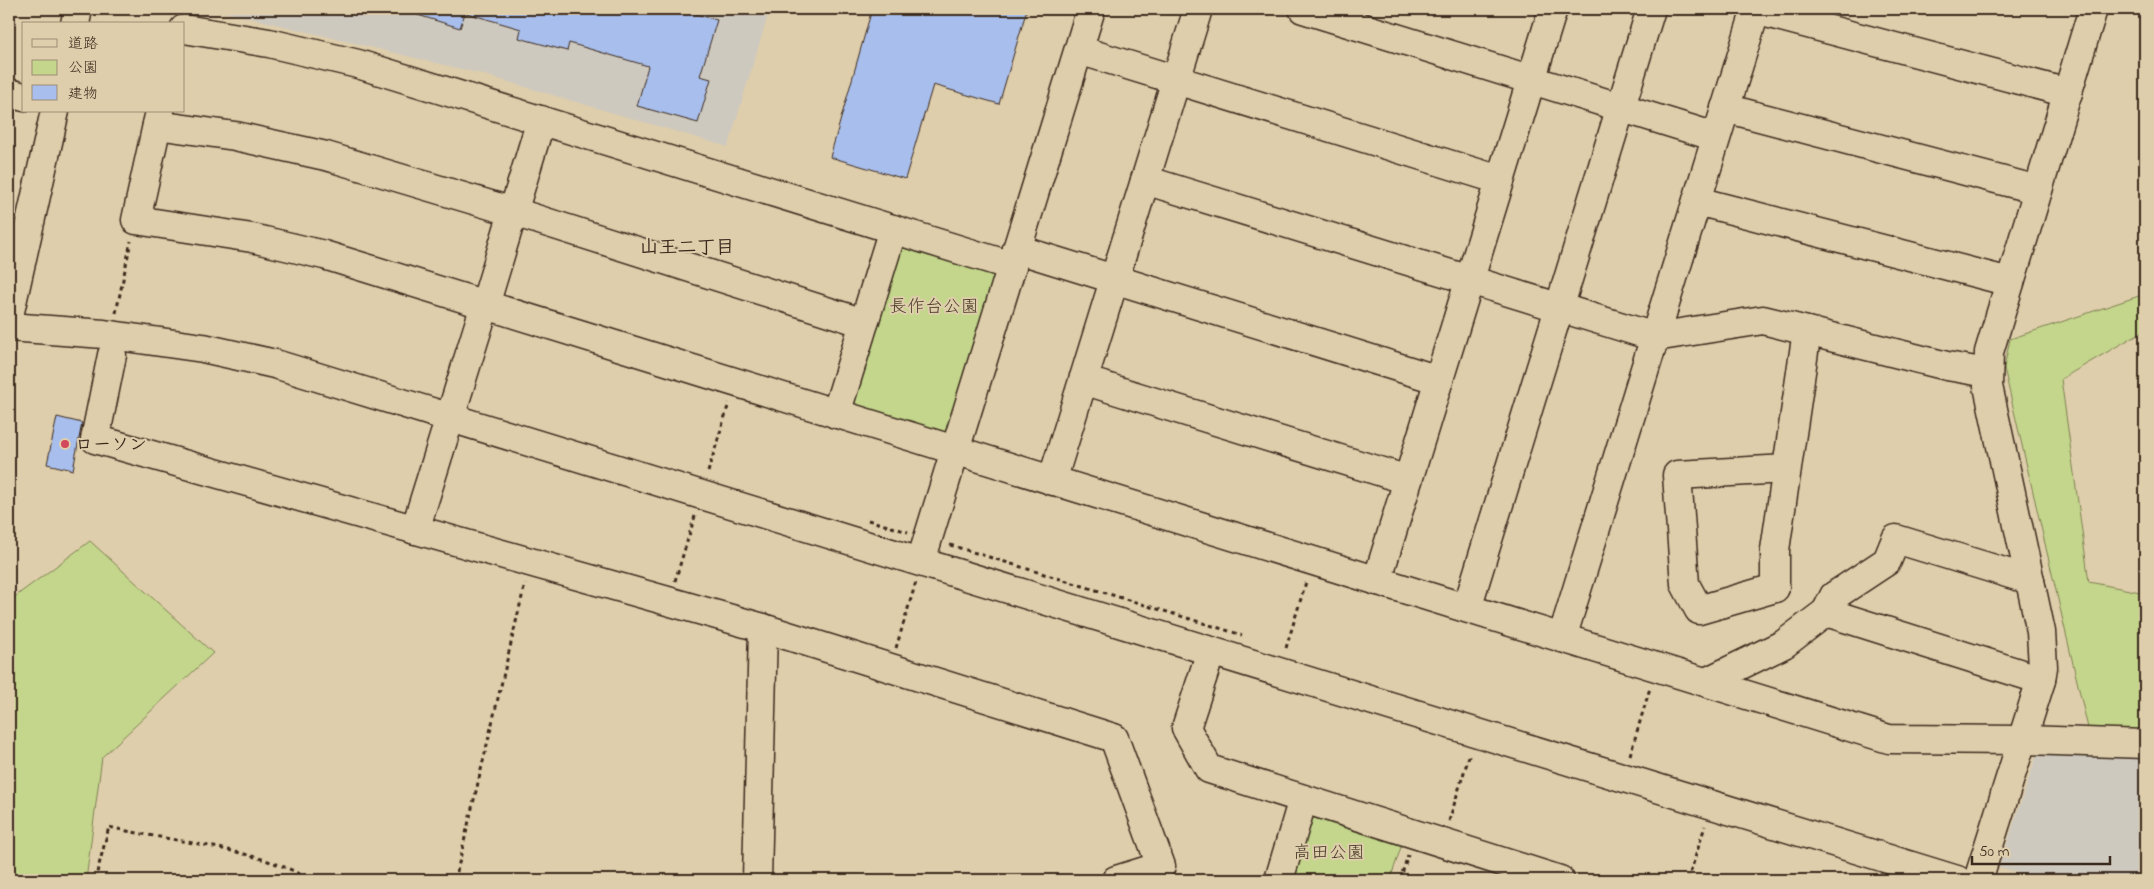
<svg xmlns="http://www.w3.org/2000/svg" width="2154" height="889" viewBox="0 0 2154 889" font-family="'Indie Flower','Klee One',sans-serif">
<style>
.built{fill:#cec9be}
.green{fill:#c3d68b;stroke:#7f8054}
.building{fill:#a8beec;stroke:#3b2a1e}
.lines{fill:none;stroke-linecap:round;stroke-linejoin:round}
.minor-casing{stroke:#3b2a1e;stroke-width:31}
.path{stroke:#3b2a1e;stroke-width:3;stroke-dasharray:4 4;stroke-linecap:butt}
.minor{stroke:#dfceab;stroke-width:28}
.poi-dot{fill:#d1495b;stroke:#dfceab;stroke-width:2}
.labels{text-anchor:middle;stroke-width:4;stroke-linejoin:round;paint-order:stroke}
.park-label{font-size:18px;fill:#493b29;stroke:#dfceab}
.poi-label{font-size:18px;font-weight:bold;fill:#3b2a1e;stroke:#dfceab;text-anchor:start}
.neighbourhood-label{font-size:19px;font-weight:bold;fill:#3b2a1e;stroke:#dfceab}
</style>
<rect width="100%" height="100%" fill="#dfceab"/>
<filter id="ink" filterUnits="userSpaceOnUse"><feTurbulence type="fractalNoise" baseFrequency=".02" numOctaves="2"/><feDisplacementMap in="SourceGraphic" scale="10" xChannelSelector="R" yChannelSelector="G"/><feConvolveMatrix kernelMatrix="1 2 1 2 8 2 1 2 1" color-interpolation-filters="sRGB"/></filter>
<g filter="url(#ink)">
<g class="built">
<polygon points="213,9 770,9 728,147 481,74"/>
<polygon points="2037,754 2145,755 2145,880 2040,880 1999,867"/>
</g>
<g class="green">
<polygon points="900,243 996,271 946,435 853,406"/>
<polygon points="2145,294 2145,330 2061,379 2089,582 2145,593 2145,730 2088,728 2004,368 2010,339"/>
<polygon points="90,541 213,653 102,757 86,880 15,880 9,790 9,601"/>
<polygon points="1310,815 1402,844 1390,880 1290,880"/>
</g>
<g class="building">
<polygon points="409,9 678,9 717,20 700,76 711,79 698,123 637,106 648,66 569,43 567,51 519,38 521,29 466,13 466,10 460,28 408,12"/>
<polygon points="872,9 1027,9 999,104 933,85 905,179 830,157"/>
<polygon points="57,417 82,423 73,470 47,464"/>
</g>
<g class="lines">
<defs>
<g id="minor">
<polyline points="1303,9 1716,137"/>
<polyline points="1755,10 2068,93"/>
<polyline points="75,24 78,9"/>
<polyline points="184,29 269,43 358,64 1012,266"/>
<polyline points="1079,50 1500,180"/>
<polyline points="9,93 24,97"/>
<polyline points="1725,108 2038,190"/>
<polyline points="160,111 136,220 252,238 324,255 1889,739 2023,740 2145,744"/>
<polyline points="157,125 235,136 326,156 514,212 864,323"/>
<polyline points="1145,180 1655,337 1763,320 1947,366 1988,373"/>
<polyline points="1697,201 2010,282"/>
<polyline points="1017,249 1439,380"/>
<polyline points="9,316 55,111"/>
<polyline points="9,327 104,334 203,348 275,364 1957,880"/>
<polyline points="112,355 95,439 763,628 1114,738 1161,866 1116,880"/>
<polyline points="1083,380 1408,480"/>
<polyline points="836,414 893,229"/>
<polyline points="1787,469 1677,475 1685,584 1699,610 1775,588 1775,550 1807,331"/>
<polyline points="1052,481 1198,9"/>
<polyline points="415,530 485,305 541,120"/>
<polyline points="921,561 1091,9"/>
<polyline points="1377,581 1553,9"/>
<polyline points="1467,608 1651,9"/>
<polyline points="1826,612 1834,596 1887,561 1896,539 2030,580"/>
<polyline points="1562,638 1756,9"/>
<polyline points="1211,651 1186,728 1209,769 1560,880"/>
<polyline points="1706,682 1784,644 1826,612 2041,680"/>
<polyline points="757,880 763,628"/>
<polyline points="1279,880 1303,799"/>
<polyline points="1978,880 2041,680 2043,667 2041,632 1988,386 1989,352 2093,9"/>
</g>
</defs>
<use href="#minor" class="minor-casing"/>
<g class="path">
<polyline points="116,313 131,241"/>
<polyline points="708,472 729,403"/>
<polyline points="868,520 908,532"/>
<polyline points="950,545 1242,635"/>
<polyline points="675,581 695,516"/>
<polyline points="896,648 916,582"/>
<polyline points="1286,648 1306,582"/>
<polyline points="1630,755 1650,688"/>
<polyline points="1449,821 1470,753"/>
<path d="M 95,880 L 109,827 C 172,842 255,847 311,880"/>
<polyline points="455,880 525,584"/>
<polyline points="1400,880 1408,855"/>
<polyline points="1688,880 1705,826"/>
</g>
<use href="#minor" class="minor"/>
</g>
</g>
<circle class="poi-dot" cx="65" cy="444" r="5"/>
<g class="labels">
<g class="park-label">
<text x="934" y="312">長作台公園</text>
<text x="1329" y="858">高田公園</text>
</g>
<g class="poi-label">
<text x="75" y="450">ローソン</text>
</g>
<g class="neighbourhood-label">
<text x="687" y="253">山王二丁目</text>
</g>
</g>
<rect width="2154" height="889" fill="none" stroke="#dfceab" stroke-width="30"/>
<rect x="15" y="15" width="2124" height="859" fill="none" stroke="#3b2a1e" stroke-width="2" filter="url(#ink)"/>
<rect x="22" y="22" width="162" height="90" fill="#dfceab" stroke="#9d8c73"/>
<rect x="32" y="39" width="25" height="8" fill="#dfceab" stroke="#9d8c73"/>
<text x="68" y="48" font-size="15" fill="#3b2a1e">道路</text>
<rect x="32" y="60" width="25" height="15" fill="#c3d68b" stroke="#9d8c73"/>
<text x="68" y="72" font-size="15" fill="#3b2a1e">公園</text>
<rect x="32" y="85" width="25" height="15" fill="#a8beec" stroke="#9d8c73"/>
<text x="68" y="98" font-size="15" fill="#3b2a1e">建物</text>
<path d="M1972 856v8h138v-8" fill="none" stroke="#3b2a1e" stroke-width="2.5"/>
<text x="1979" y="856" font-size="15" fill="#3b2a1e" stroke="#dfceab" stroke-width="4" paint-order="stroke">50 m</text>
</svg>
